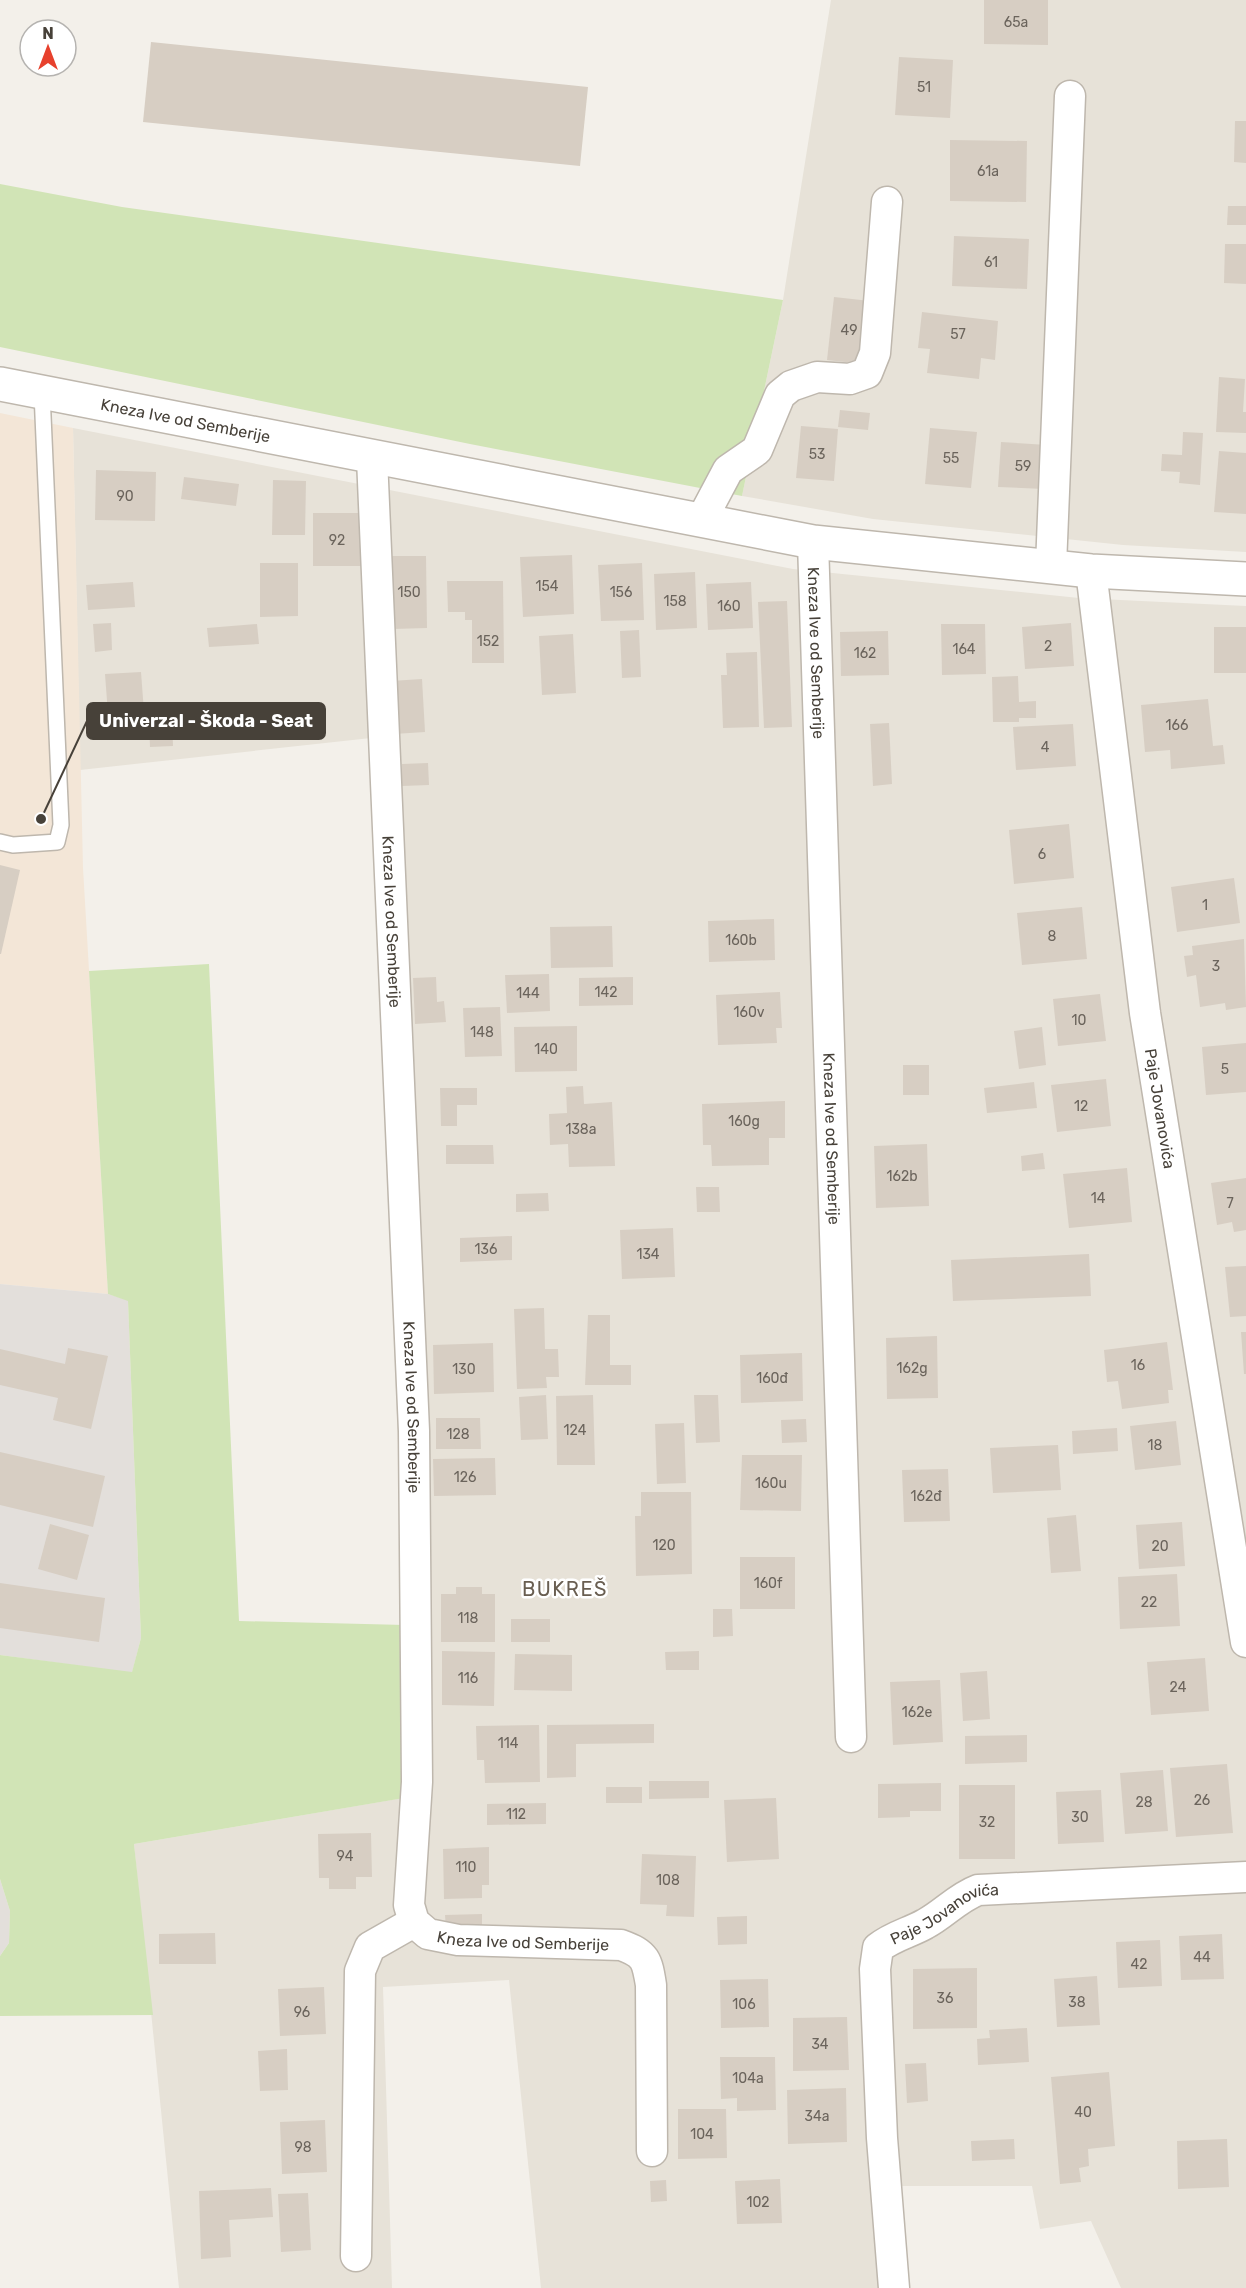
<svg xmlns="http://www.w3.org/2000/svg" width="1246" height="2288" viewBox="0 0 1246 2288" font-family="Rubik,sans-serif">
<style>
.residential{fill:#e7e2d8}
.commercial{fill:#f3e6d7}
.industrial{fill:#e3dfdb}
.green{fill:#d1e4b6}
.building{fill:#d7cec3}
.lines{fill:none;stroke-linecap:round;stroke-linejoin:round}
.service-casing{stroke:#beb7ad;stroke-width:18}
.minor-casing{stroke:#beb7ad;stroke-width:33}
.tertiary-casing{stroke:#beb7ad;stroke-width:36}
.service{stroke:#fff;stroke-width:15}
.minor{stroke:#fff;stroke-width:30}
.tertiary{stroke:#fff;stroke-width:33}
.labels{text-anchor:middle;stroke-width:5;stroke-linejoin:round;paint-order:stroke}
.number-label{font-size:14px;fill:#6b645c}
.street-label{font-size:16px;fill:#474139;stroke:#fff}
.quarter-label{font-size:20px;letter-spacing:1.5px;fill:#695e51;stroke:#fff}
.leader{fill:none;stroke:#474139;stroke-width:2}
.callout-dot{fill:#474139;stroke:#fff;stroke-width:2}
.callout{fill:#474139;stroke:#474139;stroke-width:2}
.callout-label{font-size:18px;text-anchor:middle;font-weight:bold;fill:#fff}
</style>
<rect width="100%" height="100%" fill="#f3f0ea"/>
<g class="residential">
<polygon points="831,0 1246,0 1246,552 1123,545 873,519 742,496 783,300"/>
<polygon points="73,428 793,569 1079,598 1246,606 1246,2288 1121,2288 1091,2221 1040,2229 1032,2186 899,2186 904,2288 541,2288 509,1980 383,1987 392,2288 179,2288 134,1844 403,1798 405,1625 371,738 80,770"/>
</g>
<polygon class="commercial" points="0,413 73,428 83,868 108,1294 0,1284"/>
<g class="industrial">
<polygon points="0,1284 108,1294 128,1300 141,1638 132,1673 0,1655"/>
<polygon points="0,1879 10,1911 9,1943 0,1956"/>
</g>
<g class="green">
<polygon points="0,184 122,207 783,300 742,496 470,444 0,347"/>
<polygon points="209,964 239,1621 405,1625 404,1798 134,1844 153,2015 0,2016 0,1956 9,1943 10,1911 0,1879 0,1655 132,1672 141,1638 128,1301 108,1294 89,971"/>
</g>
<g class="building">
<polygon points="984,0 1048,0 1048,45 984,44"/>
<polygon points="151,42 588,87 580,166 143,122"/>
<polygon points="899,57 953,60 950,118 895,115"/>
<polygon points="1235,121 1246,121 1246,163 1234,162"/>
<polygon points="950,140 1027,141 1026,202 950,201"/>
<polygon points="1228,206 1246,206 1246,225 1227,225"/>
<polygon points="954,236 1029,239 1027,289 952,286"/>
<polygon points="1225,244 1246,244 1246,284 1224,283"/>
<polygon points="834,297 870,301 863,364 827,360"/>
<polygon points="922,312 998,321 995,360 981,358 979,379 927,373 930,349 918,348"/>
<polygon points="1219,377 1245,379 1243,412 1246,412 1246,433 1216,432"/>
<polygon points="840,410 870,413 868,430 838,427"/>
<polygon points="801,426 838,429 834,481 796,478"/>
<polygon points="930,428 977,432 971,488 925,484"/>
<polygon points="1183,432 1203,433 1200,485 1179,483 1180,472 1161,471 1162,454 1182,455"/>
<polygon points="1001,442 1047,445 1044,489 998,487"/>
<polygon points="1219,451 1246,453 1246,514 1214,512"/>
<polygon points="96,470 156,472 155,521 95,520"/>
<polygon points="184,477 239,484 236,506 181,499"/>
<polygon points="273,480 306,481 305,535 272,535"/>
<polygon points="313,513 362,513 361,566 313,566"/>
<polygon points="572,555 574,614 523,617 520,557"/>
<polygon points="392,556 426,556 427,628 393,629"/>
<polygon points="260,563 298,563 298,616 260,617"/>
<polygon points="642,563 644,620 601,621 598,565"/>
<polygon points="695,572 697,628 656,630 654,574"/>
<polygon points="447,581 503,581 504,663 472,663 472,620 465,620 465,612 448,612"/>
<polygon points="133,582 135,607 88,610 86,585"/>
<polygon points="751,582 753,628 708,630 706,584"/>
<polygon points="787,601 792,727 764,728 758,602"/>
<polygon points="111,623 112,650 95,652 93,624"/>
<polygon points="1071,623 1074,666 1025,669 1022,627"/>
<polygon points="257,624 259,644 209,647 207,628"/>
<polygon points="941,624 985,624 986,674 942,675"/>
<rect x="1214" y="627" width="32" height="46"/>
<polygon points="639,630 641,677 622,678 620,631"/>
<polygon points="888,631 889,675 841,676 840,632"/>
<polygon points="573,634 576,693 542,695 539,636"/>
<polygon points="757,652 759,727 723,728 721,675 727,675 726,653"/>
<polygon points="141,672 144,712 108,714 105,674"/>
<polygon points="1018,676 1019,702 1036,701 1036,718 1019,718 1019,722 993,722 992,677"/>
<polygon points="422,679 425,732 394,734 391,681"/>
<polygon points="1208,699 1213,746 1223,745 1225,764 1171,769 1170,750 1145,752 1141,705"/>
<polygon points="172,720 173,746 150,747 149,721"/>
<polygon points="889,723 892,784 873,786 870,724"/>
<polygon points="1073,724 1076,766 1016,770 1013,727"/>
<polygon points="428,763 429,785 402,786 402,764"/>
<polygon points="1069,824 1074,878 1014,884 1009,830"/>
<polygon points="0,865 20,870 1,954 0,954"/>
<polygon points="1234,878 1240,923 1177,932 1171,887"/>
<polygon points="1082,907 1087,959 1022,965 1017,913"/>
<polygon points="774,919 775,960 709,962 708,921"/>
<polygon points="612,926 613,967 551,968 550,927"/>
<polygon points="1244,939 1246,1007 1226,1010 1225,1003 1200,1007 1196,975 1187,977 1184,956 1193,955 1192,946"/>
<polygon points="549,974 550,1011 507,1013 505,975"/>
<polygon points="436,977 437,1002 444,1001 446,1022 415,1024 413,978"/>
<polygon points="633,977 633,1005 579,1006 579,978"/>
<polygon points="780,992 782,1028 776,1028 777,1043 718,1045 716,995"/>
<polygon points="1100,994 1106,1041 1058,1046 1053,999"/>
<polygon points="500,1007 502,1056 465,1057 463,1008"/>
<polygon points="577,1026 577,1071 515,1072 514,1027"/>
<polygon points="1042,1027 1046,1065 1019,1069 1014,1031"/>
<polygon points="1246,1043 1246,1092 1206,1095 1202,1047"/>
<rect x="903" y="1065" width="26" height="30"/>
<polygon points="1106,1079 1111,1126 1057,1132 1051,1085"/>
<polygon points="1034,1082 1037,1108 987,1113 984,1088"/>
<polygon points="583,1086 584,1104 612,1102 615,1166 569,1167 568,1144 550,1145 549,1114 567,1113 566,1087"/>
<polygon points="440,1088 477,1088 477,1105 457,1105 457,1126 441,1126"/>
<polygon points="785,1101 785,1138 769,1138 769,1165 712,1166 711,1145 703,1145 702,1104"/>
<polygon points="927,1144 929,1206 876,1208 874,1146"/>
<polygon points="446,1145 493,1145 494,1164 446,1164"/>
<polygon points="1043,1153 1045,1169 1022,1171 1021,1156"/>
<polygon points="1127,1168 1132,1222 1069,1228 1063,1174"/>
<polygon points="1246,1178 1246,1230 1234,1232 1232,1222 1217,1225 1211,1183"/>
<polygon points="696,1187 719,1187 720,1212 697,1212"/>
<polygon points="548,1193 549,1211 516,1212 516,1194"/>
<polygon points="673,1228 675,1277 622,1279 620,1230"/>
<polygon points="512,1236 512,1260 460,1262 460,1238"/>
<polygon points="1089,1254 1091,1296 953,1301 951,1260"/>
<polygon points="1246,1266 1246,1316 1230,1317 1225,1267"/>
<polygon points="544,1308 545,1349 558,1349 559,1377 546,1377 547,1388 517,1389 514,1309"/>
<polygon points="588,1315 610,1315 610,1365 631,1365 631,1385 585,1385"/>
<polygon points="1241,1332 1246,1332 1246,1374 1244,1374"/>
<polygon points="937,1336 938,1398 887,1399 886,1338"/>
<polygon points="1167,1342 1173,1390 1168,1390 1169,1403 1122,1409 1118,1381 1107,1382 1104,1350"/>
<polygon points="493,1343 494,1392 434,1394 433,1345"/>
<polygon points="68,1348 108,1356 91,1429 53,1420 58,1398 0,1385 0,1349 65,1364"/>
<polygon points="802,1353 803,1401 741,1403 740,1355"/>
<polygon points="546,1395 548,1439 521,1440 519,1397"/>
<polygon points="593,1395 595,1465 557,1465 556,1396"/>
<polygon points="694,1395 718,1395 720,1442 696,1443"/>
<polygon points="436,1418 480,1418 481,1449 436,1449"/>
<polygon points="806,1419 807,1442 782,1443 781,1420"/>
<polygon points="1176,1421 1181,1465 1135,1470 1130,1426"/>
<polygon points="684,1423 686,1483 657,1484 655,1424"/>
<polygon points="1117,1428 1118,1451 1073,1454 1072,1431"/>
<polygon points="1058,1445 1061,1490 993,1493 990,1448"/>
<polygon points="0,1452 105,1476 93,1527 0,1505"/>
<polygon points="742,1455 802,1455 801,1511 740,1510"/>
<polygon points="495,1458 496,1495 434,1496 433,1459"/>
<polygon points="948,1469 950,1521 904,1522 902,1470"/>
<polygon points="641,1492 691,1492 692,1574 636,1576 635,1516 641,1516"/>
<polygon points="1076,1515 1081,1571 1051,1573 1047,1518"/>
<polygon points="1182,1522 1185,1566 1139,1569 1136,1525"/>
<polygon points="50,1524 89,1535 77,1580 38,1569"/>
<rect x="740" y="1557" width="55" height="52"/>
<polygon points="1177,1574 1180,1626 1120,1629 1118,1577"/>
<polygon points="0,1583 105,1598 99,1642 0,1628"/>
<polygon points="456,1587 482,1587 482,1594 495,1594 495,1642 441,1642 441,1594 456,1594"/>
<polygon points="713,1609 732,1609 733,1636 713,1637"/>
<rect x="511" y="1619" width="39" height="23"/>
<polygon points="442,1651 495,1652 494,1706 442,1705"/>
<polygon points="699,1651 699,1670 666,1670 665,1652"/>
<polygon points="515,1654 572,1655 572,1691 514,1690"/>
<polygon points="1205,1658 1209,1711 1151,1715 1147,1662"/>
<polygon points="987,1671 990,1719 963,1721 960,1673"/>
<polygon points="940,1680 943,1742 893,1745 890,1682"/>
<polygon points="654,1724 654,1743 576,1744 576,1777 547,1778 547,1725"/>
<polygon points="539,1725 540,1782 485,1783 484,1760 477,1760 476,1726"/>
<polygon points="1027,1735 1027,1762 965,1764 965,1736"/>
<polygon points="1227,1764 1233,1833 1176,1837 1170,1768"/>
<polygon points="1163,1770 1168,1831 1125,1834 1120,1773"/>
<polygon points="649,1781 709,1781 709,1798 649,1799"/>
<polygon points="941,1783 941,1811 910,1811 910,1817 878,1818 878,1784"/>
<rect x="959" y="1785" width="56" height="74"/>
<rect x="606" y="1787" width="36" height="16"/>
<polygon points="1101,1790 1104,1842 1058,1844 1056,1792"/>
<polygon points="776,1798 779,1859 727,1862 724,1800"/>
<polygon points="546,1803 546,1824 487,1825 487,1804"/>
<polygon points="371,1833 372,1877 356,1877 356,1889 329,1889 329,1878 319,1878 318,1834"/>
<polygon points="489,1847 489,1885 482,1885 482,1898 444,1899 443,1849"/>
<polygon points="642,1854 696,1856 694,1917 666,1916 667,1905 640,1904"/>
<polygon points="482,1914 482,1928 446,1929 445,1915"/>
<polygon points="747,1916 747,1944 718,1945 717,1917"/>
<polygon points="215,1933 216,1964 159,1964 159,1934"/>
<polygon points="1222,1934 1224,1979 1181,1980 1179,1936"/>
<polygon points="1160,1940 1162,1986 1118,1988 1116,1942"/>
<polygon points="977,1968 977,2028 913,2029 913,1969"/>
<polygon points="1097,1976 1100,2025 1057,2027 1054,1979"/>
<polygon points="768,1979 769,2027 721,2028 720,1980"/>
<polygon points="324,1987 326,2034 280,2036 278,1989"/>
<polygon points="847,2017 849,2070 793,2071 793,2018"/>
<polygon points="1027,2028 1029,2062 978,2065 977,2039 990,2038 989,2030"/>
<polygon points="287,2049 288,2090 260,2091 258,2051"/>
<polygon points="720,2057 775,2057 776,2110 737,2111 737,2098 721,2099"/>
<polygon points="926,2063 928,2101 907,2103 905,2064"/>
<polygon points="1109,2072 1115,2146 1088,2149 1089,2166 1079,2168 1081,2182 1060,2184 1051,2077"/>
<polygon points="846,2088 847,2142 788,2144 787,2090"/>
<polygon points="678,2109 726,2109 727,2158 678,2159"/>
<polygon points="325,2120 327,2172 282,2174 280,2122"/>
<polygon points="1014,2139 1015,2159 972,2161 971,2141"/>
<polygon points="1227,2139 1229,2187 1178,2189 1177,2141"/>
<polygon points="780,2179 782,2223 737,2224 735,2181"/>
<polygon points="666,2180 667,2201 651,2202 650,2181"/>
<polygon points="271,2188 273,2217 229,2220 231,2257 201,2259 199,2191"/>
<polygon points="308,2193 311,2250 281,2252 278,2194"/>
</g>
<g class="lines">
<defs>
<polyline id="service" points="0,842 13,845 57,842 61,825 42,393"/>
<g id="minor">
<path id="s1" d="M 372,458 L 414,1431 L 417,1782 L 409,1905 L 414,1922 L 428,1934 L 458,1940 L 621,1945 C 646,1954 647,1960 651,1985 L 652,2151"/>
<polyline points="701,521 728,470 757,450 780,395 791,386 817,377 850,379 867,373 875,353 887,202"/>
<path id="s2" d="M 813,542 L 851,1737"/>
<polyline points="1051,566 1070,96"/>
<path id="s3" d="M 1091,571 L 1145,1013 L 1246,1642"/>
<polyline points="356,2256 360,1971 370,1947 414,1922"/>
<path id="s4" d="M 894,2288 L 882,2138 L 875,1969 L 878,1948 C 893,1936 909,1933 925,1924 C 944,1914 957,1898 978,1890 L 1246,1877"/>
</g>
<g id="tertiary">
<path id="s5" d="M 0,384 L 813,542 L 1091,571 L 1246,579"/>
</g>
</defs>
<use href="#service" class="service-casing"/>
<use href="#minor" class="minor-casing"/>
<use href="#tertiary" class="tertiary-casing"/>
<use href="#service" class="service"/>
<use href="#minor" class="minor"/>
<use href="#tertiary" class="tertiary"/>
</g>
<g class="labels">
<g class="number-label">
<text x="1016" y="27">65a</text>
<text x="924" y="92">51</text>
<text x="988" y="176">61a</text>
<text x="991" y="267">61</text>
<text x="849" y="335">49</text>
<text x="958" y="339">57</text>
<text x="817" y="459">53</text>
<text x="951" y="463">55</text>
<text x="1023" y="471">59</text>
<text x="125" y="501">90</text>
<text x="337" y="545">92</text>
<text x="547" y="591">154</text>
<text x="409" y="597">150</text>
<text x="621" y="597">156</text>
<text x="675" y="606">158</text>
<text x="729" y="611">160</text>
<text x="488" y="646">152</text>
<text x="1048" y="651">2</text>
<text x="964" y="654">164</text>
<text x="865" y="658">162</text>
<text x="1177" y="730">166</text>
<text x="1045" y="752">4</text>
<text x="1042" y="859">6</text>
<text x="1205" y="910">1</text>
<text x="1052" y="941">8</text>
<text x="741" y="945">160b</text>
<text x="1216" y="971">3</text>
<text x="606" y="997">142</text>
<text x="528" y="998">144</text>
<text x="749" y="1017">160v</text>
<text x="1079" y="1025">10</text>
<text x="482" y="1037">148</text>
<text x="546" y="1054">140</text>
<text x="1225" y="1074">5</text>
<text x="1081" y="1111">12</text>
<text x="744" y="1126">160g</text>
<text x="581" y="1134">138a</text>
<text x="902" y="1181">162b</text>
<text x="1098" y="1203">14</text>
<text x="1230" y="1208">7</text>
<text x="486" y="1254">136</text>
<text x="648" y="1259">134</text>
<text x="1138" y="1370">16</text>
<text x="912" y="1373">162g</text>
<text x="464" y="1374">130</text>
<text x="772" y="1383">160đ</text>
<text x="575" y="1435">124</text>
<text x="458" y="1439">128</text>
<text x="1155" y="1450">18</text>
<text x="465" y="1482">126</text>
<text x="771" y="1488">160u</text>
<text x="926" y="1501">162đ</text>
<text x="664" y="1550">120</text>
<text x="1160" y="1551">20</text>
<text x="768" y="1588">160f</text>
<text x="1149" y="1607">22</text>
<text x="468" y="1623">118</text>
<text x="468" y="1683">116</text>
<text x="1178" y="1692">24</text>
<text x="917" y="1717">162e</text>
<text x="508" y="1748">114</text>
<text x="1202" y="1805">26</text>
<text x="1144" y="1807">28</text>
<text x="516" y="1819">112</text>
<text x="1080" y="1822">30</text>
<text x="987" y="1827">32</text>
<text x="345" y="1861">94</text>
<text x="466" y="1872">110</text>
<text x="668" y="1885">108</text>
<text x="1202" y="1962">44</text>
<text x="1139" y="1969">42</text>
<text x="945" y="2003">36</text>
<text x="1077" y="2007">38</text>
<text x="744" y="2009">106</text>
<text x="302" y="2017">96</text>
<text x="820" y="2049">34</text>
<text x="748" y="2083">104a</text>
<text x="1083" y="2117">40</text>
<text x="817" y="2121">34a</text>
<text x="702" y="2139">104</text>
<text x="303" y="2152">98</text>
<text x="758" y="2207">102</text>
</g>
<g class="street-label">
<text dy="6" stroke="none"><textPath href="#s5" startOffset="189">Kneza Ive od Semberije</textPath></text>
<text dy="6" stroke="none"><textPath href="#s2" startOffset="111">Kneza Ive od Semberije</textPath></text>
<text dy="6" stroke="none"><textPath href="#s1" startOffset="464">Kneza Ive od Semberije</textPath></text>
<text dy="6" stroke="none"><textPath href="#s3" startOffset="542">Paje Jovanovića</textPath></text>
<text dy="6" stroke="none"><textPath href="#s2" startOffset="597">Kneza Ive od Semberije</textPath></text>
<text dy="6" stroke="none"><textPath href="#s1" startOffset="950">Kneza Ive od Semberije</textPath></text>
<text dy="6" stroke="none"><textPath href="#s4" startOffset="417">Paje Jovanovića</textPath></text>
<text dy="6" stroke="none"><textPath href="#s1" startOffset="1580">Kneza Ive od Semberije</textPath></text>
</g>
<g class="quarter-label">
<text x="565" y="1596">BUKREŠ</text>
</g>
</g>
<path class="leader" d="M41 819L87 721"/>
<circle class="callout-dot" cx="41" cy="819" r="6"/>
<rect class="callout" x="87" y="703" width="238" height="36" rx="6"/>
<g class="callout-label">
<text x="206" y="727">Univerzal - Škoda - Seat</text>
</g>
<g transform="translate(48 48)"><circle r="28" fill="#ffffff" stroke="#b5b3b0" stroke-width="1.5"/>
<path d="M0-4.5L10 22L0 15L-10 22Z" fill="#e7412d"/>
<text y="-9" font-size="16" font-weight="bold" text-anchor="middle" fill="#474139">N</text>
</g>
</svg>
